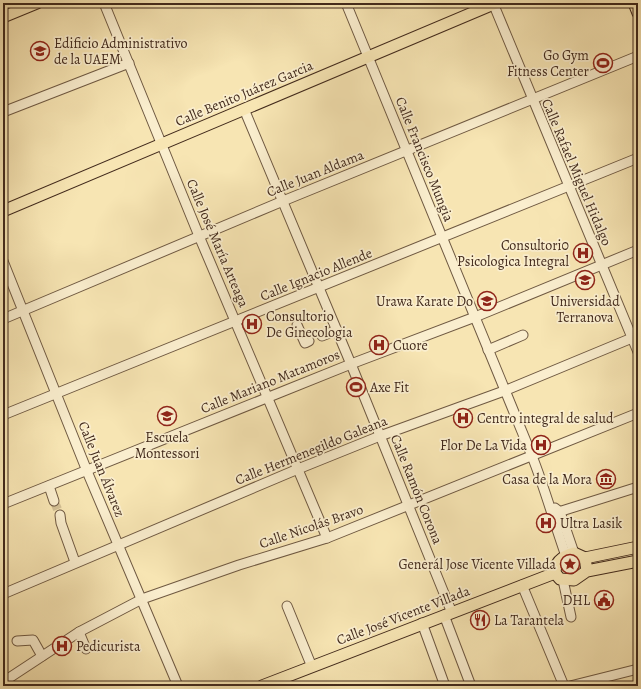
<svg xmlns="http://www.w3.org/2000/svg" width="641" height="689" viewBox="0 0 641 689" font-family="Alegreya,serif">
<style>
.lines{fill:none;stroke-linecap:round;stroke-linejoin:round}
.minor-tunnel{stroke:#d3c095;stroke-width:9;stroke-dasharray:9 4.5;stroke-linecap:butt}
.minor-casing{stroke:#6f5942;stroke-width:11}
.major-casing{stroke:#422a1c;stroke-width:13}
.minor{stroke:#faeece;stroke-width:9}
.major{stroke:#f7e5b3;stroke-width:11}
.labels{text-anchor:middle;stroke-width:3.5;stroke-linejoin:round;paint-order:stroke}
.poi-label{font-size:14px;fill:#422a1c;stroke:#faeece;text-anchor:start}
.street-label{font-size:14px;fill:#422a1c;stroke:#faeece}
</style>
<rect width="100%" height="100%" fill="#f7e5b3"/>
<filter id="stains"><feTurbulence type="fractalNoise" baseFrequency=".005" numOctaves="4"/><feColorMatrix values="0 0 0 0 .2 0 0 0 0 .09 0 0 0 0 .02 0 0 0 .5 -.17"/></filter>
<radialGradient id="worn" r=".72"><stop offset=".6" stop-color="#630" stop-opacity="0"/><stop offset="1" stop-color="#630" stop-opacity=".3"/></radialGradient>
<g class="lines">
<polyline class="minor-tunnel" points="54,501 60,515"/>
<defs>
<g id="minor">
<polyline points="104,3 199,236 327,538"/>
<path d="M 346,3 L 532,456 C 545,489 554,522 566,556"/>
<polyline points="493,3 638,352"/>
<polyline points="244,109 353,369 452,613"/>
<polyline points="3,112 129,63"/>
<polyline points="3,261 89,476 178,686"/>
<polyline points="3,319 283,201 638,56"/>
<polyline points="297,325 305,343 309,341"/>
<polyline points="322,336 337,330"/>
<polyline points="488,350 523,335"/>
<polyline points="3,415 638,158"/>
<polyline points="49,486 54,501"/>
<polyline points="3,504 351,364 475,317 638,250"/>
<polyline points="555,508 560,512 574,553"/>
<polyline points="552,514 638,487"/>
<polyline points="60,515 61,523 75,562"/>
<polyline points="563,580 571,617"/>
<polyline points="522,585 564,686"/>
<polyline points="3,594 298,469 380,436 504,391 632,338"/>
<polyline points="287,606 312,667"/>
<polyline points="444,615 471,686"/>
<polyline points="422,623 445,686"/>
<polyline points="79,632 86,649"/>
<polyline points="17,641 33,640 42,656"/>
<polyline points="3,682 79,632 142,599 239,565 327,538 638,413"/>
<polyline points="570,686 638,669"/>
</g>
<g id="major">
<polyline points="634,3 638,13"/>
<polyline points="3,17 37,3"/>
<polyline points="3,211 496,3"/>
<polyline points="585,558 638,547"/>
<path d="M 587,571 L 585,558 L 574,553 C 563,556 555,561 555,573 L 560,579 L 574,580 L 587,571 L 638,561"/>
<polyline points="262,686 555,573"/>
</g>
</defs>
<use href="#minor" class="minor-casing"/>
<use href="#major" class="major-casing"/>
<use href="#minor" class="minor"/>
<use href="#major" class="major"/>
</g>
<defs>
<symbol id="university-ring" viewBox="-11 -11 22 22"><circle r="9.5" fill="#faeece" stroke="#8f2418" stroke-width="1.5"/><path d="M0-5L7-2L0 1L-7-2ZM-4 1L0 2.5L4 1V4Q0 6-4 4Z" fill="#8f2418"/></symbol>
<symbol id="stadium-ring" viewBox="-11 -11 22 22"><circle r="9.5" fill="#faeece" stroke="#8f2418" stroke-width="1.5"/><path d="M0-5a6.5 5 0 1 0 0 10a6.5 5 0 1 0 0-10ZM-3.5-1.8h7v3.6h-7Z" fill="#8f2418"/></symbol>
<symbol id="hospital-ring" viewBox="-11 -11 22 22"><circle r="9.5" fill="#faeece" stroke="#8f2418" stroke-width="1.5"/><path d="M-5-5h3v3.5h4V-5h3V5h-3V1.5h-4V5h-3Z" fill="#8f2418"/></symbol>
<symbol id="school-ring" viewBox="-11 -11 22 22"><circle r="9.5" fill="#faeece" stroke="#8f2418" stroke-width="1.5"/><path d="M0-5L7-2L0 1L-7-2ZM-4 1L0 2.5L4 1V4Q0 6-4 4Z" fill="#8f2418"/></symbol>
<symbol id="museum-ring" viewBox="-11 -11 22 22"><circle r="9.5" fill="#faeece" stroke="#8f2418" stroke-width="1.5"/><path d="M0-6L6-3V-2H-6V-3ZM-5-1h2V3h-2ZM-1-1h2V3h-2ZM3-1h2V3H3ZM-6 4H6V6H-6Z" fill="#8f2418"/></symbol>
<symbol id="sight-ring" viewBox="-11 -11 22 22"><circle r="9.5" fill="#faeece" stroke="#8f2418" stroke-width="1.5"/><path d="M0-6L1.8-2.2L6-1.7L2.9 1.2L3.7 5.4L0 3.3L-3.7 5.4L-2.9 1.2L-6-1.7L-1.8-2.2Z" fill="#8f2418"/></symbol>
<symbol id="civic-ring" viewBox="-11 -11 22 22"><circle r="9.5" fill="#faeece" stroke="#8f2418" stroke-width="1.5"/><path d="M-.6-6.5H3V-4.5H.6V-3L4-1V1h2V6H-6V1h2V-1L-.6-3ZM-1.2 2.5V6h2.4V2.5Z" fill="#8f2418"/></symbol>
<symbol id="restaurant-ring" viewBox="-11 -11 22 22"><circle r="9.5" fill="#faeece" stroke="#8f2418" stroke-width="1.5"/><path d="M-5-6h1v4h1v-4h1v4h1v-4h1v5L-1.5 .5V6h-2V.5L-5-1ZM5-6V6H3V1.5H1.5Q1.5-4 5-6Z" fill="#8f2418"/></symbol>
</defs>
<g fill-rule="evenodd">
<use href="#university-ring" x="29" y="40" width="22" height="22"/>
<use href="#stadium-ring" x="592" y="52" width="22" height="22"/>
<use href="#hospital-ring" x="572" y="242" width="22" height="22"/>
<use href="#school-ring" x="574" y="269" width="22" height="22"/>
<use href="#school-ring" x="476" y="290" width="22" height="22"/>
<use href="#hospital-ring" x="241" y="313" width="22" height="22"/>
<use href="#hospital-ring" x="368" y="334" width="22" height="22"/>
<use href="#stadium-ring" x="345" y="376" width="22" height="22"/>
<use href="#school-ring" x="156" y="405" width="22" height="22"/>
<use href="#hospital-ring" x="452" y="407" width="22" height="22"/>
<use href="#hospital-ring" x="530" y="434" width="22" height="22"/>
<use href="#museum-ring" x="595" y="468" width="22" height="22"/>
<use href="#hospital-ring" x="535" y="512" width="22" height="22"/>
<use href="#sight-ring" x="559" y="553" width="22" height="22"/>
<use href="#civic-ring" x="593" y="589" width="22" height="22"/>
<use href="#restaurant-ring" x="469" y="609" width="22" height="22"/>
<use href="#hospital-ring" x="51" y="635" width="22" height="22"/>
</g>
<g class="labels">
<g class="poi-label">
<text x="54" y="48">Edificio Administrativo<tspan x="54" dy="16">de la UAEM</tspan></text>
<text x="589" y="60" text-anchor="end">Go Gym<tspan x="589" dy="16">Fitness Center</tspan></text>
<text x="569" y="250" text-anchor="end">Consultori0<tspan x="569" dy="16">Psicologica Integral</tspan></text>
<text x="473" y="306" text-anchor="end">Urawa Karate Do</text>
<text x="585" y="306" text-anchor="middle">Universidad<tspan x="585" dy="16">Terranova</tspan></text>
<text x="266" y="321">Consultorio<tspan x="266" dy="16">De Ginecologia</tspan></text>
<text x="393" y="350">Cuore</text>
<text x="370" y="392">Axe Fit</text>
<text x="477" y="423">Centro integral de salud</text>
<text x="167" y="442" text-anchor="middle">Escuela<tspan x="167" dy="16">Montessori</tspan></text>
<text x="527" y="450" text-anchor="end">Flor De La Vida</text>
<text x="592" y="484" text-anchor="end">Casa de la Mora</text>
<text x="560" y="528">Ultra Lasik</text>
<text x="556" y="569" text-anchor="end">Generál Jose Vicente Villada</text>
<text x="590" y="605" text-anchor="end">DHL</text>
<text x="494" y="625">La Tarantela</text>
<text x="76" y="651">Pedicurista</text>
</g>
<g class="street-label">
<text transform="translate(244 93) rotate(-23)" y="5">Calle Benito Juárez Garcia</text>
<text transform="translate(425 159) rotate(68)" y="5">Calle Francisco Mungia</text>
<text transform="translate(577 172) rotate(67)" y="5">Calle Rafael Miguel Hidalgo</text>
<text transform="translate(315 173) rotate(-22)" y="5">Calle Juan Aldama</text>
<text transform="translate(218 243) rotate(67)" y="5">Calle José María Arteaga</text>
<text transform="translate(316 274) rotate(-22)" y="5">Calle Ignacio Allende</text>
<text transform="translate(270 381) rotate(-22)" y="5">Calle Mariano Matamoros</text>
<text transform="translate(311 450) rotate(-22)" y="5">Calle Hermenegildo Galeana</text>
<text transform="translate(102 469) rotate(68)" y="5">Calle Juan Álvarez</text>
<text transform="translate(417 489) rotate(68)" y="5">Calle Ramón Corona</text>
<text transform="translate(311 526) rotate(-19)" y="5">Calle Nicolás Bravo</text>
<text transform="translate(403 615) rotate(-21)" y="5">Calle José Vicente Villada</text>
</g>
</g>
<rect width="641" height="689" fill="none" stroke="#f7e5b3" stroke-width="16"/>
<rect x="4" y="4" width="633" height="681" fill="none" stroke="#422a1c" stroke-width="2"/>
<rect x="8" y="8" width="625" height="673" fill="none" stroke="#422a1c"/>
<rect width="100%" height="100%" filter="url(#stains)"/>
<rect width="100%" height="100%" fill="url(#worn)"/>
</svg>
